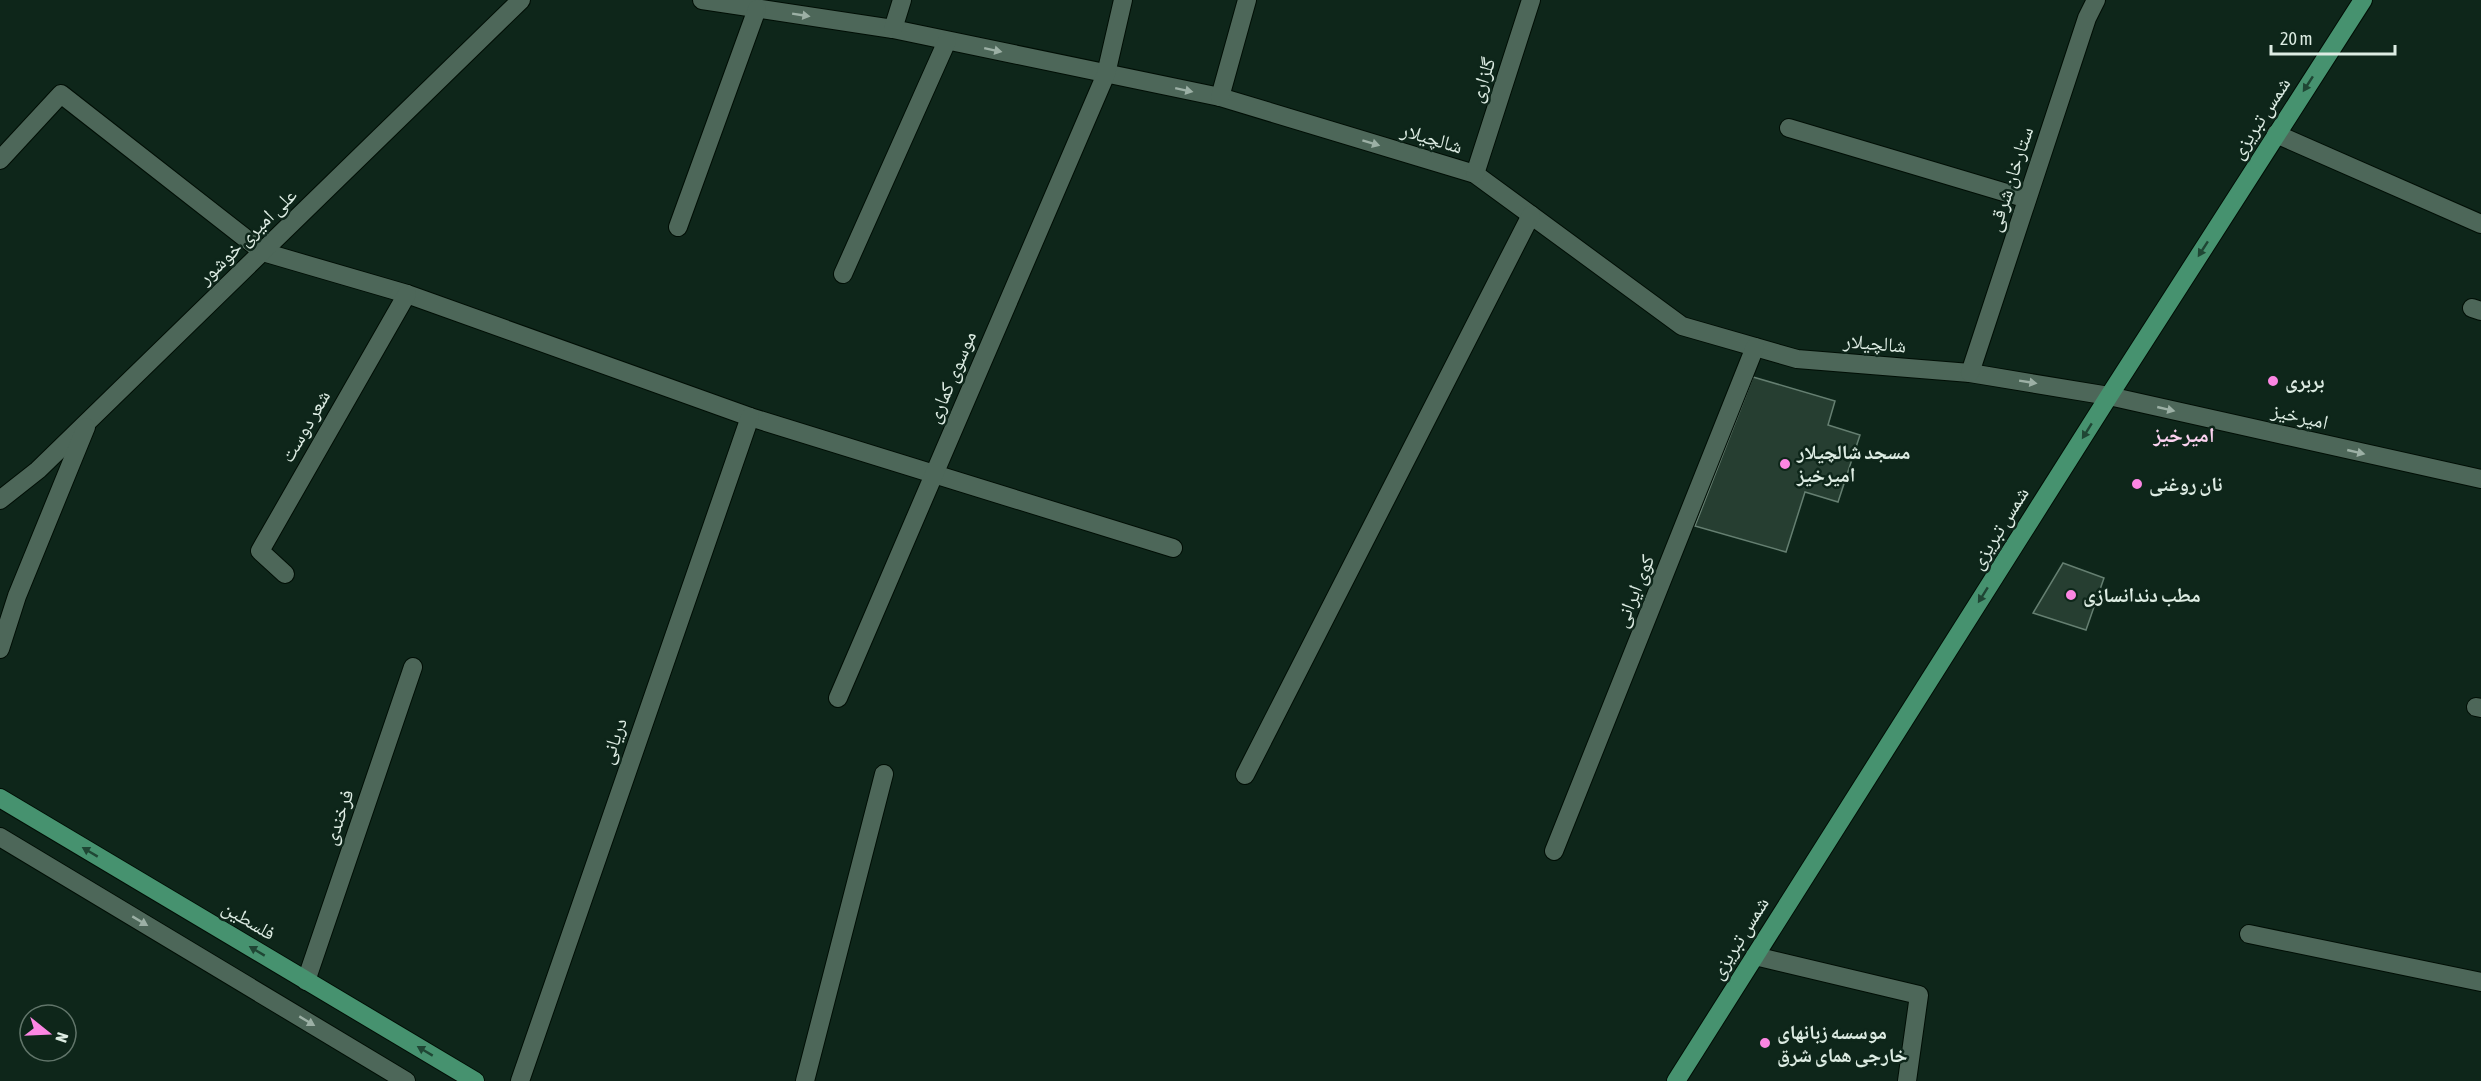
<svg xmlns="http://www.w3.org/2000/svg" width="2481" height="1081" viewBox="0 0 2481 1081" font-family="'Asap Condensed','Noto Naskh Arabic',sans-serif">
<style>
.building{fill:#263e31;stroke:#657f71;stroke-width:1.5}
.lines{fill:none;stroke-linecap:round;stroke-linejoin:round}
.minor-casing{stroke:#000e05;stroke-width:20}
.major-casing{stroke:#000e05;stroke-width:20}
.minor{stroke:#4d6759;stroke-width:18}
.major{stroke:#46926f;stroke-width:18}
.oneway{fill:#9cb0a5}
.oneway2{fill:#1f4634}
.poi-dot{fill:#fc86e3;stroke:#0e261a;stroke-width:2}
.labels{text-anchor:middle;stroke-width:5;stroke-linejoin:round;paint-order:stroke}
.street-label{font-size:20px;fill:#ddece3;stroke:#0e261a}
.poi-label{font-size:20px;font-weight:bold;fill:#ddece3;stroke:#0e261a;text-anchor:start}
.neighbourhood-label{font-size:21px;font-weight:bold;fill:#fbd2f0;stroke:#0e261a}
</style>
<rect width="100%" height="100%" fill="#0e261a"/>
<g class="building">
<polygon points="1753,377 1835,401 1828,425 1860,435 1838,502 1805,492 1786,552 1695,526"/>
<polygon points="2063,563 2104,578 2086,630 2033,613"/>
</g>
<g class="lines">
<defs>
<g id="minor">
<polyline points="702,0 893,29 1220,97 1475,174 1682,326 1797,359 1970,373 2109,396 2481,479"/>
<polyline points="893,29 902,0"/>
<polyline points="1220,97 1247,0"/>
<polyline points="1789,128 2027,199"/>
<polyline points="2276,134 2481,224"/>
<polyline points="0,160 61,94 263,252 407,294 750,417 1173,548"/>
<polyline points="1475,174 1531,0"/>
<polyline points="678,227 757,9"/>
<polyline points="843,274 947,41"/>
<polyline points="2472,308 2481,311"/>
<polyline points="1970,373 2087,18 2096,0"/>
<polyline points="0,500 38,470 521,0"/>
<polyline points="285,574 260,551 407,294"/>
<polyline points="0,649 17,596 86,427"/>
<polyline points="838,698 1106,74 1123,0"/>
<polyline points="2476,707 2481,708"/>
<polyline points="1245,775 1531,215"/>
<polyline points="0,837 406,1081"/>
<polyline points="1554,851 1755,347"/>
<polyline points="2249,934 2481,982"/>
<polyline points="1755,956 1919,995 1907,1081"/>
<polyline points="306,981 413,667"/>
<polyline points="520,1081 750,417"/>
<polyline points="805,1081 884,774"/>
</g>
<g id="major">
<polyline points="0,798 475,1081"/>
<polyline points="1676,1081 2109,396 2363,0"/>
</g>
</defs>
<use href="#minor" class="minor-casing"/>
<use href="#major" class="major-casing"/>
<use href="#minor" class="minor"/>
<use href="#major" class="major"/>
</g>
<defs><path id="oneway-solid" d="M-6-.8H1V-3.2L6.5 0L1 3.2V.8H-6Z" transform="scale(1.5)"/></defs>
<g class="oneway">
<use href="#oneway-solid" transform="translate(801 15) rotate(9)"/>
<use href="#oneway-solid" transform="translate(993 50) rotate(12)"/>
<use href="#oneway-solid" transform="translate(1184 90) rotate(12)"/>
<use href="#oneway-solid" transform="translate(1371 143) rotate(17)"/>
<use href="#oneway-solid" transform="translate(2028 382) rotate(9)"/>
<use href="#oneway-solid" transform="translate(2166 409) rotate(13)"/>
<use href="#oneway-solid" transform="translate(2356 452) rotate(13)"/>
<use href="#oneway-solid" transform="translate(140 921) rotate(31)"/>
<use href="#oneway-solid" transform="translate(307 1021) rotate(31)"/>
</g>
<g class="oneway2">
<use href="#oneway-solid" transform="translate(2308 84) rotate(123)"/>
<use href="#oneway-solid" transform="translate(2203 249) rotate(123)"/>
<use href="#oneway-solid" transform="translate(2087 431) rotate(122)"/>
<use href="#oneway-solid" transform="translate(1983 595) rotate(122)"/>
<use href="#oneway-solid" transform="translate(90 852) rotate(-149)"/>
<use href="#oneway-solid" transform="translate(257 951) rotate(-149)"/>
<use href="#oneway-solid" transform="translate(425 1051) rotate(-149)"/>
</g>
<g class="poi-dot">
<circle cx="2273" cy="381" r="6"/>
<circle cx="1785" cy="464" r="6"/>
<circle cx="2137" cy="484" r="6"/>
<circle cx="2071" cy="595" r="6"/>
<circle cx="1765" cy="1043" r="6"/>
</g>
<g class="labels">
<g class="street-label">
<text transform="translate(1482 80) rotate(-72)" y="7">گلزاری</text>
<text transform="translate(2260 118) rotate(-57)" y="7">شمس تبریزی</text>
<text transform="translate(1432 138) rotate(17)" y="7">شالچیلار</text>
<text transform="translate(2010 179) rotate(-72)" y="7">ستارخان شرقی</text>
<text transform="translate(247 236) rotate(-44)" y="7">علی امیری خوشور</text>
<text transform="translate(1875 343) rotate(5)" y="7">شالچیلار</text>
<text transform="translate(951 377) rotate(-67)" y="7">موسوی کماری</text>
<text transform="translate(2300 416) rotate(13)" y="7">امیرخیز</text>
<text transform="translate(305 426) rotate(-60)" y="7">شعر دوست</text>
<text transform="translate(1999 528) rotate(-58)" y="7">شمس تبریزی</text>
<text transform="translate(1634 591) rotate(-68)" y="7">کوی ایرانی</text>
<text transform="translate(613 741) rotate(-71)" y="7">دریانی</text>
<text transform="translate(338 817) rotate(-71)" y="7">فرخندی</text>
<text transform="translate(249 920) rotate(31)" y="7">فلسطین</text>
<text transform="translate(1739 938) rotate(-58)" y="7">شمس تبریزی</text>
</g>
<g class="poi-label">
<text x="2285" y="388">بربری</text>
<text x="1797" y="459">مسجد شالچیلار<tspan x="1797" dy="23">امیرخیز</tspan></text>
<text x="2149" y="491">نان روغنی</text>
<text x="2083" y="602">مطب دندانسازی</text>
<text x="1777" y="1039">موسسه زبانهای<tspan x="1777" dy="23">خارجی همای شرق</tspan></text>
</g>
<g class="neighbourhood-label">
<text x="2184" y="442">امیرخیز</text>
</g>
</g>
<g transform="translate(48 1033) rotate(108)"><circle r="28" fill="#0e261a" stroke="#61756a" stroke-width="1.5"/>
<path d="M0-4.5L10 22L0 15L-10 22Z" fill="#fc86e3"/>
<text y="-9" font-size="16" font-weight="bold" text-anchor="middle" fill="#ddece3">N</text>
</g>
<path d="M2271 45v9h124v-9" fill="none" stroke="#ddece3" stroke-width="3"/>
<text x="2280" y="45" font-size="18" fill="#ddece3" stroke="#0e261a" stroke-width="4.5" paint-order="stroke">20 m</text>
</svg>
